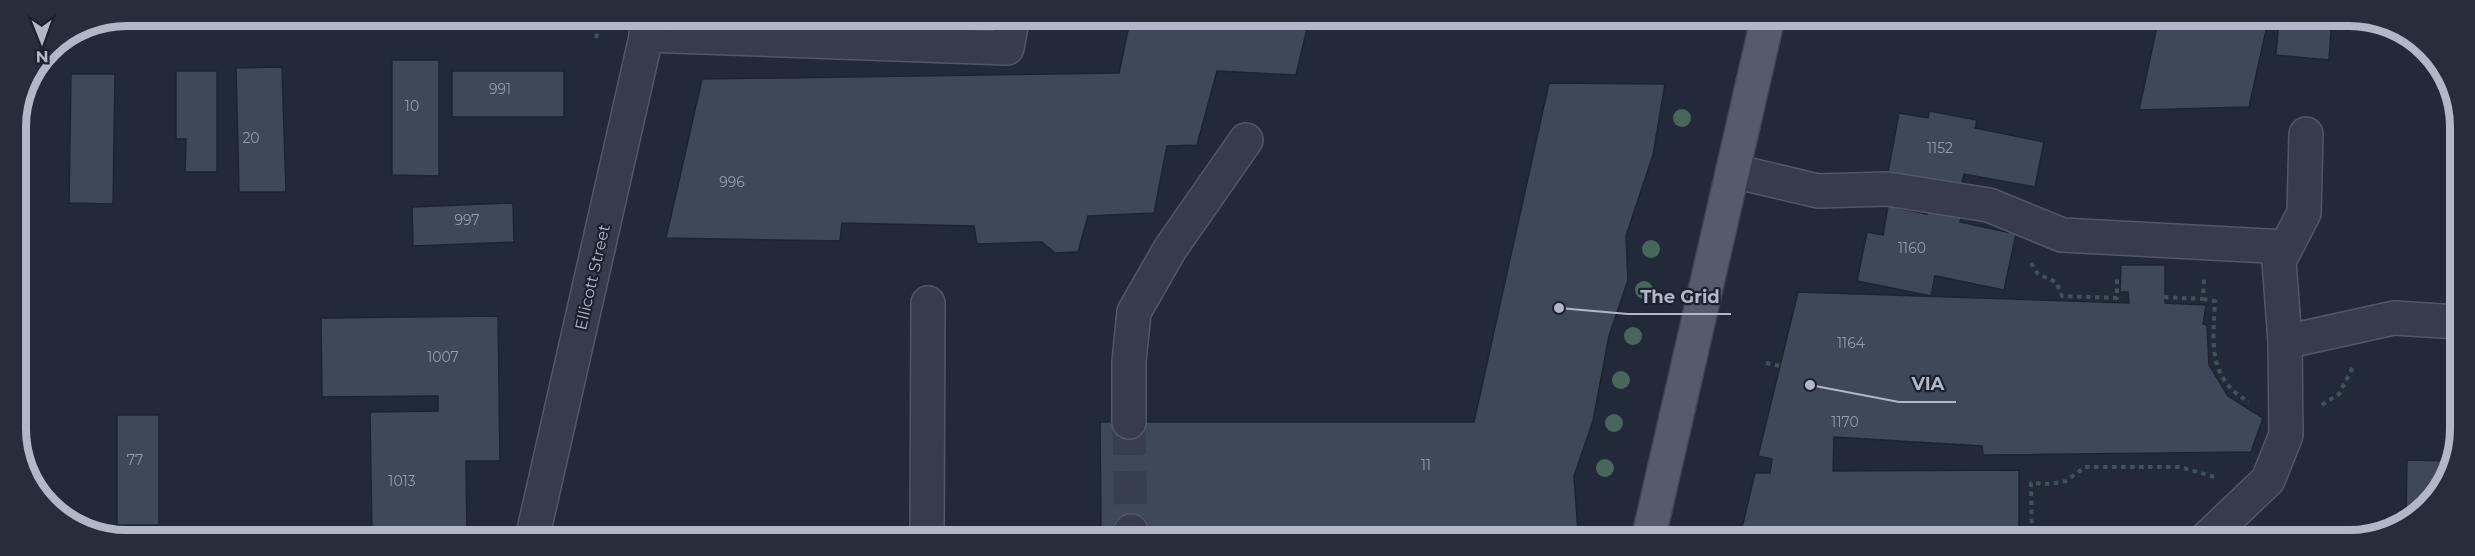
<svg xmlns="http://www.w3.org/2000/svg" width="2475" height="556" viewBox="0 0 2475 556" font-family="Montserrat,sans-serif">
<style>
.building{fill:#3e4859;stroke:#1d2431;stroke-width:1.5}
.lines{fill:none;stroke-linecap:round;stroke-linejoin:round}
.minor-tunnel{stroke:#373f4f;stroke-width:33;stroke-dasharray:33 16;stroke-linecap:butt}
.minor-casing{stroke:#515765;stroke-width:36}
.major-casing{stroke:#3f4553;stroke-width:36}
.path{stroke:#3f5256;stroke-width:4;stroke-dasharray:4.5 4.5;stroke-linecap:butt}
.minor{stroke:#363c4b;stroke-width:33}
.major{stroke:#545b6b;stroke-width:33}
.tree{fill:#48665c}
.labels{text-anchor:middle;stroke-width:4.5;stroke-linejoin:round;paint-order:stroke}
.number-label{font-size:14px;fill:#949bab}
.street-label{font-size:16px;fill:#b1b7c6;stroke:#1b222f}
.rim{fill:none;stroke:#b1b7c6;stroke-width:8}
.leader{fill:none;stroke:#b1b7c6;stroke-width:2}
.callout-dot{fill:#b1b7c6;stroke:#1b222f;stroke-width:2}
.callout-label{font-size:18px;text-anchor:middle;font-weight:bold;fill:#b1b7c6;stroke:#1b222f;stroke-width:4.5;stroke-linejoin:round;paint-order:stroke}
</style>
<rect width="100%" height="100%" fill="#222a3a"/>
<g class="building">
<polygon points="1131,16 1310,16 1296,75 1217,71 1197,145 1167,146 1154,213 1088,216 1078,252 1055,253 1042,242 977,244 974,226 842,223 840,241 666,238 702,79 1119,73"/>
<polygon points="2159,17 2269,17 2249,107 2139,110"/>
<polygon points="2279,17 2332,17 2329,60 2276,55"/>
<polygon points="392,60 439,60 439,176 392,175"/>
<polygon points="282,67 286,192 239,192 236,68"/>
<polygon points="176,71 217,71 217,172 185,172 186,139 176,139"/>
<rect x="452" y="71" width="112" height="46"/>
<polygon points="71,74 115,74 113,204 69,203"/>
<polygon points="1549,83 1665,84 1653,155 1626,236 1628,280 1609,336 1593,421 1574,476 1578,532 1101,531 1100,422 1474,422"/>
<polygon points="1929,111 1977,120 1975,128 2044,142 2035,187 1964,174 1961,187 1888,172 1899,113 1928,118"/>
<polygon points="513,203 514,242 413,246 412,207"/>
<polygon points="1888,206 1927,214 1929,206 1962,213 1960,222 2016,234 2004,290 1935,276 1931,296 1857,281 1867,232 1883,235"/>
<polygon points="2457,241 2458,241 2458,286 2452,285"/>
<polygon points="2121,265 2165,265 2165,303 2206,305 2203,324 2207,325 2209,365 2228,396 2263,418 2251,452 1983,455 1982,446 1834,437 1833,471 2019,470 2019,541 1739,540 1755,473 1770,473 1772,459 1758,456 1798,292 2129,303 2128,292 2120,292"/>
<polygon points="498,316 500,461 466,461 467,535 372,537 370,412 438,411 438,396 322,397 321,318"/>
<rect x="117" y="415" width="42" height="110"/>
<polygon points="2407,460 2452,461 2422,513 2406,520"/>
</g>
<g class="lines">
<polyline class="minor-tunnel" points="1129,422 1131,531"/>
<defs>
<g id="minor">
<polyline points="646,35 1007,48 1013,16"/>
<polyline points="2306,134 2304,213 2279,261 2285,342 2394,318 2458,322"/>
<polyline points="1733,171 1818,191 1887,189 1989,205 2062,235 2286,247"/>
<polyline points="1129,422 1129,361 1134,312 1170,249 1246,140"/>
<polyline points="532,539 651,15"/>
<polyline points="927,540 928,303"/>
<polyline points="1131,540 1131,531"/>
<polyline points="2204,541 2268,480 2286,435 2285,342"/>
</g>
<polyline id="major" points="1648,540 1768,17"/>
</defs>
<use href="#minor" class="minor-casing"/>
<use href="#major" class="major-casing"/>
<g class="path">
<polyline points="596,38 600,23"/>
<polyline points="2031,263 2038,274 2056,282 2062,296 2117,298 2117,275"/>
<polyline points="2164,297 2203,299 2204,279"/>
<path d="M 2203,299 L 2215,301 C 2213,343 2207,378 2249,402"/>
<polyline points="1766,363 1780,366"/>
<polyline points="2322,405 2339,394 2354,365"/>
<polyline points="2019,535 2032,536"/>
<polyline points="1571,538 1572,540"/>
<polyline points="2032,541 2031,483 2051,484 2066,481 2085,467 2180,467 2215,477"/>
</g>
<use href="#minor" class="minor"/>
<use href="#major" class="major"/>
</g>
<g class="tree">
<circle cx="1682" cy="118" r="9"/>
<circle cx="1651" cy="249" r="9"/>
<circle cx="1644" cy="290" r="9"/>
<circle cx="1633" cy="336" r="9"/>
<circle cx="1621" cy="380" r="9"/>
<circle cx="1614" cy="423" r="9"/>
<circle cx="1605" cy="468" r="9"/>
</g>
<g class="labels">
<g class="number-label">
<text x="500" y="94">991</text>
<text x="412" y="111">10</text>
<text x="251" y="143">20</text>
<text x="1940" y="153">1152</text>
<text x="732" y="187">996</text>
<text x="467" y="225">997</text>
<text x="1912" y="253">1160</text>
<text x="1851" y="348">1164</text>
<text x="443" y="362">1007</text>
<text x="1845" y="427">1170</text>
<text x="135" y="465">77</text>
<text x="1426" y="470">11</text>
<text x="402" y="486">1013</text>
</g>
<g class="street-label">
<text transform="translate(592 277) rotate(-77)" y="6">Ellicott Street</text>
</g>
</g>
<path d="M0 0H2475V556H0ZM127 26H2349A101 101 0 0 1 2450 127V429A101 101 0 0 1 2349 530H127A101 101 0 0 1 26 429V127A101 101 0 0 1 127 26Z" fill="#272e3b" fill-rule="evenodd"/>
<path class="rim" d="M127 26H2349A101 101 0 0 1 2450 127V429A101 101 0 0 1 2349 530H127A101 101 0 0 1 26 429V127A101 101 0 0 1 127 26Z"/>
<path class="leader" d="M1559 308L1628 314H1731M1810 385L1899 402H1956"/>
<g class="callout-dot">
<circle cx="1559" cy="308" r="6"/>
<circle cx="1810" cy="385" r="6"/>
</g>
<g class="callout-label">
<text x="1680" y="303">The Grid</text>
<text x="1928" y="390">VIA</text>
</g>
<g transform="translate(42 42) rotate(179)" stroke="#1b222f" stroke-width="4.5" paint-order="stroke">
<path d="M0-4.5L10 22L0 15L-10 22Z" fill="#b1b7c6"/>
<text y="-9" font-size="16" font-weight="bold" text-anchor="middle" fill="#b1b7c6">N</text>
</g>
</svg>
